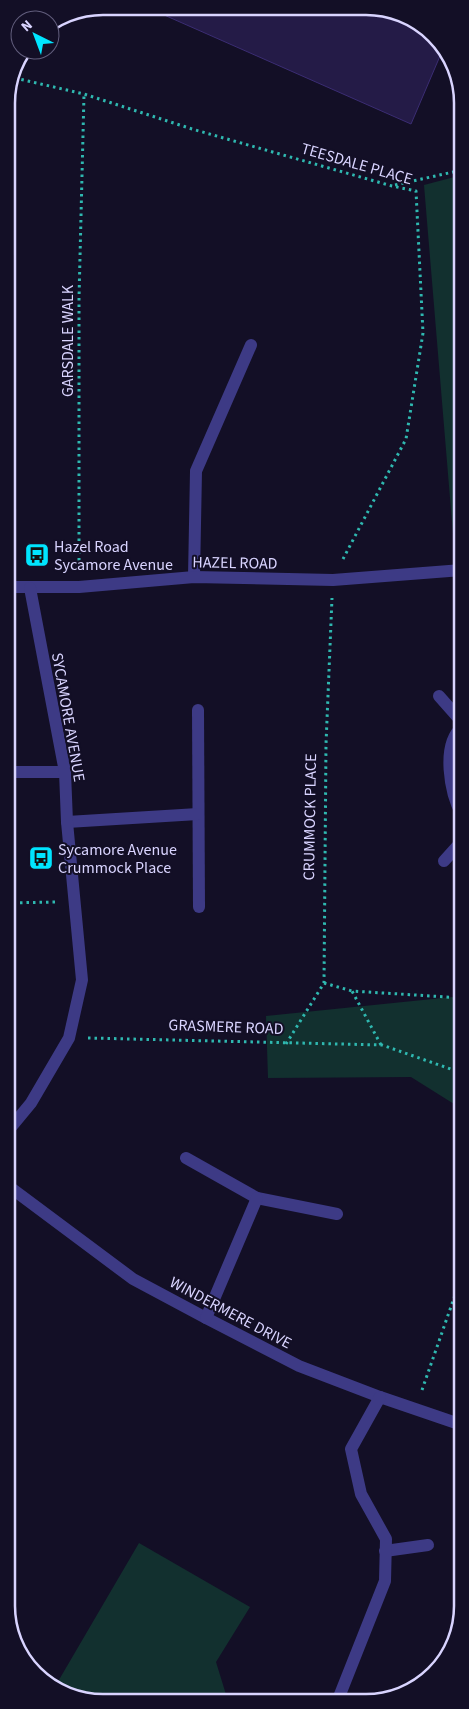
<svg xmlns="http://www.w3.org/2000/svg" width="469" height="1709" viewBox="0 0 469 1709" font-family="'Source Sans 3',sans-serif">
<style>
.green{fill:#12302f}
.building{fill:#241b47;stroke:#3b2d73}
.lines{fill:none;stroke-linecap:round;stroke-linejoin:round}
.path{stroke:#2fb8b0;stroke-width:3;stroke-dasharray:2.5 4;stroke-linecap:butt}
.street{stroke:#3d3a85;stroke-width:12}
.labels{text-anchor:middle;stroke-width:4;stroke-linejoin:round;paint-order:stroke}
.street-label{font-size:16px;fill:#d9d4ff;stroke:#130f26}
.poi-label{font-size:16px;fill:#d9d4ff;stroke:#130f26;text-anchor:start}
.rim{fill:none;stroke:#d9d4ff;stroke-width:2.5}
</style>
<rect width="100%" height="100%" fill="#130f26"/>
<g class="green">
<polygon points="462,175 462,570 456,570 424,185"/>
<polygon points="462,996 462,1109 411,1077 268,1078 266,1016"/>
<polygon points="139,1543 250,1607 216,1662 228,1701 84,1701 56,1685"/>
</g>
<polygon class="building" points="146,7 385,8 439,39 443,49 411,124"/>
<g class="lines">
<g class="path">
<polyline points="15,78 84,94 192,129 392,186 416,191 423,333 406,439 343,559"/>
<polyline points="395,185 462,170"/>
<polyline points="79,567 79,298 84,94"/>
<polyline points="7,903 55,902"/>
<polyline points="324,983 352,991"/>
<polyline points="88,1038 382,1045 462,1073"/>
<polyline points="286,1044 324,983 326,744 332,598"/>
<polyline points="381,1045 352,991 462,998"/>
<polyline points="422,1390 462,1275"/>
</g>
<g class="street">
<polyline points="194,577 196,471 251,345"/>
<polyline points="7,587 79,587 194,577 333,580 462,570"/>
<polyline points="439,696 462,722"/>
<polyline points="198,710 199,907"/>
<path d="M 462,727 C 441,745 450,793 462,815"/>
<polyline points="7,772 65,772"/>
<polyline points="67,822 198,814"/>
<polyline points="444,861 462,841"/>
<polyline points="7,1132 31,1103 69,1038 82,980 67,822 65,772 30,588"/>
<polyline points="186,1158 257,1198 337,1214"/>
<polyline points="7,1185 133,1279 206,1318 299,1366 380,1397 462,1425"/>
<polyline points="206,1318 257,1198"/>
<polyline points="385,1551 428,1545"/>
<polyline points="339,1697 385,1581 386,1539 361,1494 351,1449 380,1397"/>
</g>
</g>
<defs>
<symbol id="bus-square" viewBox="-11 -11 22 22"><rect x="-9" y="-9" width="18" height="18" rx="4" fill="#00e5ff" stroke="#130f26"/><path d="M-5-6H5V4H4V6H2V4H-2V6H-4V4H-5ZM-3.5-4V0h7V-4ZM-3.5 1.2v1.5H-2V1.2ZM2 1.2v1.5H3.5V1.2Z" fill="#111"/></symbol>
</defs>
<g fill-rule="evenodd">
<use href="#bus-square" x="23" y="541" width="28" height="28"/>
<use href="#bus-square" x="27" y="844" width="28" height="28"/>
</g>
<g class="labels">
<g class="street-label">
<text transform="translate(357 163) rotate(16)" y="6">TEESDALE PLACE</text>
<text transform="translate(67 341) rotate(-90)" y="6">GARSDALE WALK</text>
<text transform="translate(235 562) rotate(1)" y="6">HAZEL ROAD</text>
<text transform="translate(69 717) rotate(80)" y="6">SYCAMORE AVENUE</text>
<text transform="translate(309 817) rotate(-89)" y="6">CRUMMOCK PLACE</text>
<text transform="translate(226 1026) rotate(2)" y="6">GRASMERE ROAD</text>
<text transform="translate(231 1312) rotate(28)" y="6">WINDERMERE DRIVE</text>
</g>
<g class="poi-label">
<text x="54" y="552">Hazel Road<tspan x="54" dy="18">Sycamore Avenue</tspan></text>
<text x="58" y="855">Sycamore Avenue<tspan x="58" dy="18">Crummock Place</tspan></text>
</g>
</g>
<path d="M0 0H469V1709H0ZM103 15H366A88 88 0 0 1 454 103V1606A88 88 0 0 1 366 1694H103A88 88 0 0 1 15 1606V103A88 88 0 0 1 103 15Z" fill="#130f26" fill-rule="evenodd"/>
<path class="rim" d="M103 15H366A88 88 0 0 1 454 103V1606A88 88 0 0 1 366 1694H103A88 88 0 0 1 15 1606V103A88 88 0 0 1 103 15Z"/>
<g transform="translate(35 35) rotate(318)"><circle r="24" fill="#130f26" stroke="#625e7d"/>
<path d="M0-4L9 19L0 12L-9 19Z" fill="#00e5ff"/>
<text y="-8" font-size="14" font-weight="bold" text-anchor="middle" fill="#d9d4ff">N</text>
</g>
</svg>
